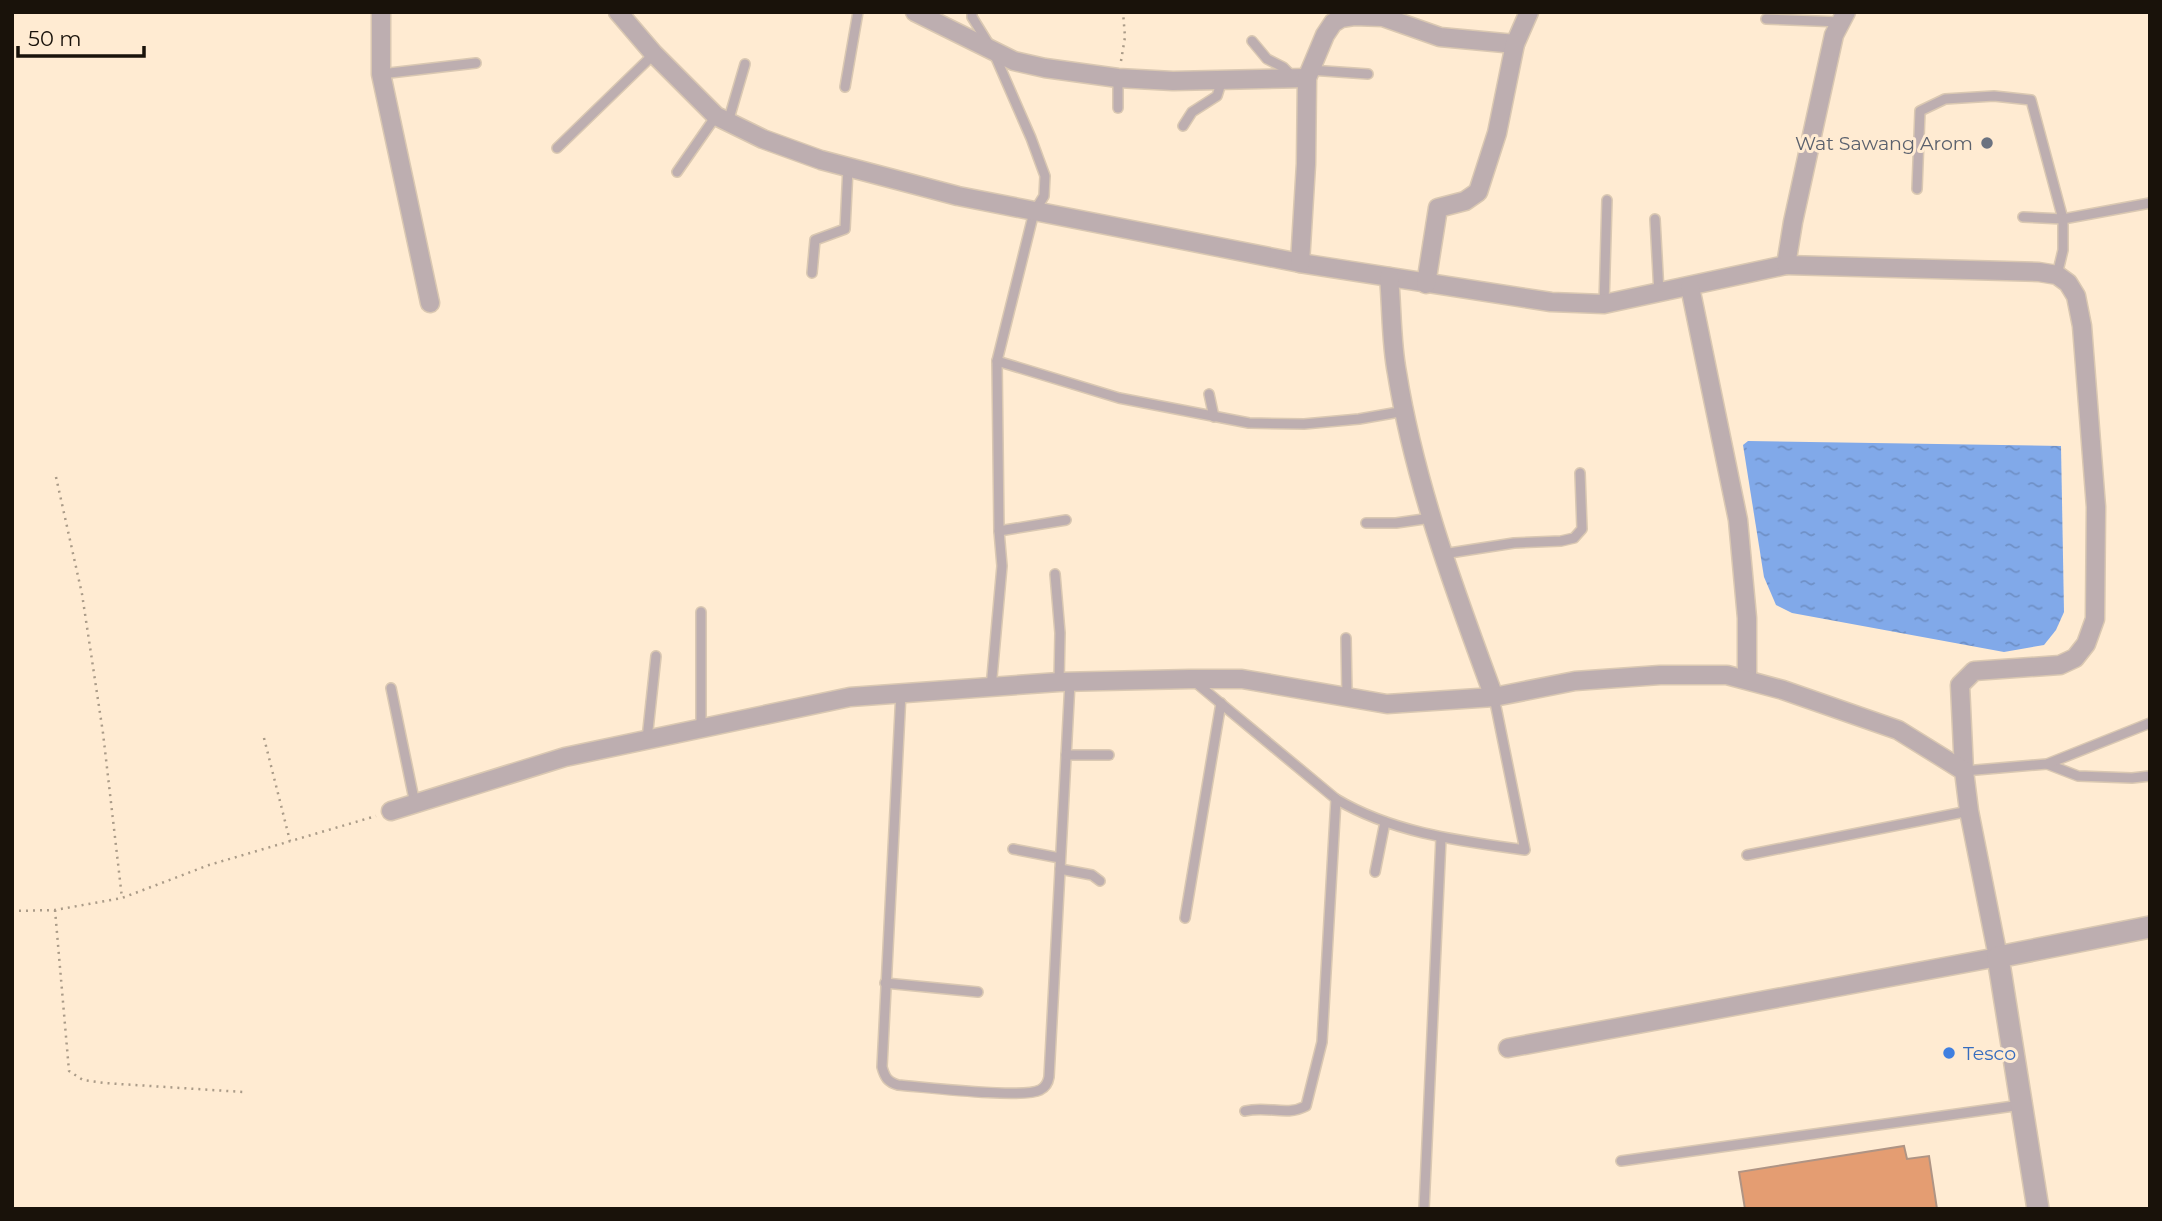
<svg xmlns="http://www.w3.org/2000/svg" width="2162" height="1221" font-family="Montserrat,sans-serif">
  <style>
    .water { fill: url(#water-ripples) }
    .building { fill: #e49d72; stroke: #af9484; stroke-width: 2 }
    .lines { fill: none; stroke-linecap: round; stroke-linejoin: round }
    .service-casing { stroke: #dac8b2; stroke-width: 12 }
    .minor-casing { stroke: #dac8b2; stroke-width: 21 }
    .tertiary-casing { stroke: #dac8b2; stroke-width: 24 }
    .path { stroke: #aa9b88; stroke-width: 2.5; stroke-dasharray: 2 5; stroke-linecap: butt }
    .service { stroke: #bdaeb0; stroke-width: 9 }
    .minor { stroke: #bdaeb0; stroke-width: 18 }
    .tertiary { stroke: #bdaeb0; stroke-width: 21 }
    .worship-dot { fill: #6b7280; stroke: #ffebd2; stroke-width: 2.5 }
    .shop-dot { fill: #3f7fe0; stroke: #ffebd2; stroke-width: 2.5 }
    .labels { text-anchor: middle; stroke-width: 6; stroke-linejoin: round; paint-order: stroke }
    .worship-label { font-size: 19px; fill: #5b616d; stroke: #ffebd2; text-anchor: end }
    .shop-label { font-size: 19px; fill: #366cbe; stroke: #ffebd2; text-anchor: start }
  </style>
  <defs>
    <pattern id="water-ripples" width="26" height="14" patternUnits="userSpaceOnUse" patternTransform="scale(1.75)"><rect width="26" height="14" fill="#81a9e9"/><path d="M2 4q2-2 4 0t4 0M15 11q2-2 4 0t4 0" fill="none" stroke="#6f90c6"/></pattern>
  </defs>
  <rect width="100%" height="100%" fill="#ffebd2"/>
  <path class="water" d="M1748,441L2061,446L2064,612L2056,630L2044,645L2004,652L1792,613L1776,605L1764,577L1743,445Z"/>
  <path class="building" d="M1904,1146L1907,1159L1929,1156L1937,1209H1745L1739,1172Z"/>
  <g class="lines">
    <g class="service-casing">
      <g id="service">
        <path d="M972,12V17L993,51L1031,138L1045,176L1044,196L1034,212L997,361L999,531L1002,566L991,688"/>
        <path d="M1766,19L1841,22"/>
        <path d="M1252,41L1267,59L1283,67L1292,76"/>
        <path d="M1310,70L1368,74"/>
        <path d="M381,74L476,63"/>
        <path d="M1118,78V108"/>
        <path d="M845,87L858,12"/>
        <path d="M728,122L745,64"/>
        <path d="M1183,126L1192,112L1217,96L1222,80"/>
        <path d="M557,148L654,54"/>
        <path d="M677,172L716,116"/>
        <path d="M1917,189L1920,111L1945,99L1994,96L2031,100L2063,219L2023,217"/>
        <path d="M1655,219L1659,293"/>
        <path d="M812,273L815,240L845,229L848,168"/>
        <path d="M2057,275L2063,250V219L2150,203"/>
        <path d="M1604,304L1607,200"/>
        <path d="M997,361L1119,398L1249,423L1304,424L1359,419L1405,411"/>
        <path d="M1209,394L1214,417"/>
        <path d="M1366,523H1396L1431,518"/>
        <path d="M999,531L1066,520"/>
        <path d="M1443,554L1514,543L1561,541L1574,538L1582,529L1580,473"/>
        <path d="M1055,574L1060,633L1059,682"/>
        <path d="M1346,638L1347,697"/>
        <path d="M1195,682L1336,799C1393,833 1460,841 1525,850L1494,697"/>
        <path d="M391,688L415,804"/>
        <path d="M901,692L882,1067C885,1078 888,1082 898,1085C924,1087 1023,1099 1040,1090C1046,1087 1048,1083 1049,1077L1070,682"/>
        <path d="M701,728V612"/>
        <path d="M647,739L656,656"/>
        <path d="M1066,755H1109"/>
        <path d="M2047,764L2078,776L2132,778L2150,776"/>
        <path d="M1964,771L2047,764L2150,723"/>
        <path d="M1013,849L1060,858"/>
        <path d="M1747,855L1969,811"/>
        <path d="M1060,869L1092,875L1100,881"/>
        <path d="M1375,872L1385,822"/>
        <path d="M1185,918L1221,703"/>
        <path d="M885,983L978,992"/>
        <path d="M1245,1111C1269,1105 1285,1117 1306,1106L1322,1042L1336,799"/>
        <path d="M1621,1161L2021,1105"/>
        <path d="M1424,1209L1441,838"/>
      </g>
    </g>
    <g class="minor-casing">
      <g id="minor">
        <path d="M381,12V74L430,303"/>
        <path d="M618,12L654,54L716,116L763,139L821,160L958,196L1300,263L1551,302L1604,304L1786,265L1793,222L1834,35L1846,12"/>
        <path d="M915,12L1014,61L1045,68L1118,78L1173,81L1307,78"/>
        <path d="M1300,263L1306,164L1307,78L1325,35L1333,23L1341,18L1354,16L1383,17L1440,37L1515,44"/>
        <path d="M1786,265L2039,272L2057,275L2068,283L2076,296L2082,326L2096,507L2095,619L2086,644L2075,658L2060,665L1974,671L1960,685L1964,771"/>
        <path d="M1389,277C1392,309 1391,342 1397,373C1415,485 1455,591 1494,697"/>
        <path d="M1426,284L1438,208L1465,201L1478,192L1497,133L1515,44L1529,12"/>
        <path d="M1690,287L1738,520L1747,618V679"/>
        <path d="M391,811L565,757L850,697L1059,682L1190,679H1242L1387,704L1494,697L1575,681L1660,675H1727L1783,690L1898,730L1964,771L1969,811L1998,957L1508,1048"/>
      </g>
    </g>
    <g class="tertiary-casing">
      <path id="tertiary" d="M2038,1209L1998,957L2150,927"/>
    </g>
    <g class="path">
      <path d="M1121,61L1125,37L1123,12"/>
      <path d="M56,477L82,594L103,733L122,898"/>
      <path d="M264,738L290,841"/>
      <path d="M55,910L69,1071L83,1080L104,1083L243,1092"/>
      <path d="M12,911L55,910L122,898L209,865L376,816"/>
    </g>
    <use href="#service" class="service"/>
    <use href="#minor" class="minor"/>
    <use href="#tertiary" class="tertiary"/>
  </g>
  <circle class="worship-dot" cx="1987" cy="143" r="7"/>
  <circle class="shop-dot" cx="1949" cy="1053" r="7"/>
  <g class="labels">
    <g class="worship-label">
      <text x="1973" y="150">Wat Sawang Arom</text>
    </g>
    <g class="shop-label">
      <text x="1963" y="1060">Tesco</text>
    </g>
  </g>
  <rect width="2162" height="1221" fill="none" stroke="#19120a" stroke-width="28"/>
  <path d="M18 46v10h126v-10" fill="none" stroke="#19120a" stroke-width="3.5"/>
  <text x="28" y="46" font-size="21" fill="#19120a" stroke="#ffebd2" stroke-width="5" paint-order="stroke">50 m</text>
</svg>
